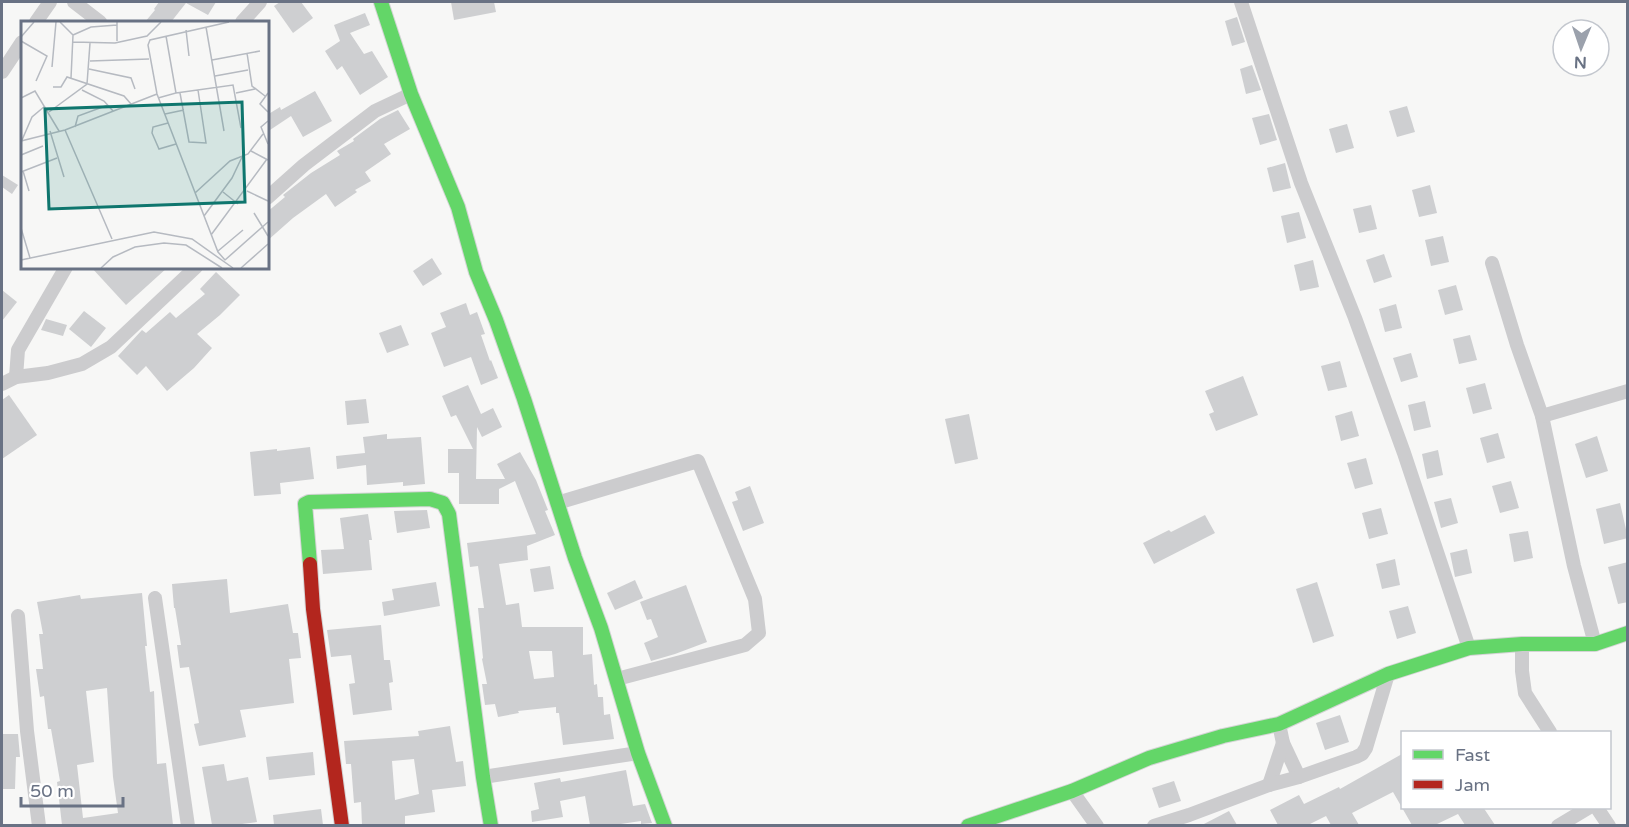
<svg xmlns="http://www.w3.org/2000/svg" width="1629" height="827" font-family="'Varela Round',sans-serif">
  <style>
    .building { fill: #cecfd1; fill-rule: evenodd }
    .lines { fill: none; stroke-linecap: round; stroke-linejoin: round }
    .fast-casing { stroke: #d4d4d5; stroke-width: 16 }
    .jam-casing { stroke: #d4d4d5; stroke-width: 16 }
    .street { stroke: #ccccce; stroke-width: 14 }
    .fast { stroke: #63d668; stroke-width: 14 }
    .jam { stroke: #b3261e; stroke-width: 14 }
    .inset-road { fill: none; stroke: #b6bac1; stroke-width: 1.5 }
    .view { fill: #0f766e; fill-opacity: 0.15; stroke: #0f766e; stroke-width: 3 }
    .inset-edge { fill: none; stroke: #697284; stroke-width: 3 }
  </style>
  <rect width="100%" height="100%" fill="#f7f7f6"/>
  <g class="building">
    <path d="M159,2H216L208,15L186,3L171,22H145L155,10L154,9Z"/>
    <path d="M280,2H301L313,18L293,33L274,6Z"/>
    <path d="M451,2H494L496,12L454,20Z"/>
    <path d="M365,13L370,25L350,33L364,54L372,51L388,77L360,95L342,66L337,70L325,51L340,41L334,25Z"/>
    <path d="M1237,17L1245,42L1232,46L1225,21Z"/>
    <path d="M1252,65L1261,90L1246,94L1240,69Z"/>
    <path d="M315,91L332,121L303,137L291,116L267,132V115L280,107L281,110Z"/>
    <path d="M1407,106L1415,132L1397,137L1389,111Z"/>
    <path d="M398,110L410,129L384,144L391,154L365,172L371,181L355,190L357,192L335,207L326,194L293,218L267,241V212L285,197L283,195L311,173L340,155L337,151L354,141L353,139L380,119Z"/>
    <path d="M1269,114L1277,140L1260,145L1252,118Z"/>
    <path d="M1347,124L1354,148L1336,153L1329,129Z"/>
    <path d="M1285,163L1291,188L1273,192L1267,168Z"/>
    <path d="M2,175L18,185L12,194L2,187Z"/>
    <path d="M1430,185L1437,213L1419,217L1412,190Z"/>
    <path d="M1371,205L1377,229L1359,233L1353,209Z"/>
    <path d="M1299,212L1306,238L1287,243L1281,216Z"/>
    <path d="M1443,236L1449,262L1431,266L1425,240Z"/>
    <path d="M1384,254L1392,277L1374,283L1366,260Z"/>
    <path d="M432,258L442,274L423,286L413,271Z"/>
    <path d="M1313,260L1319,287L1300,291L1294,265Z"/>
    <path d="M91,267H168L126,305Z"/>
    <path d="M216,272L240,295L220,315L197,334L212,348L194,368L167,391L146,366L137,375L118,356L142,330L146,333L170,312L176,318L205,294L200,289Z"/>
    <path d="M1456,285L1463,310L1445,315L1438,290Z"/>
    <path d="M2,290L17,302L2,321Z"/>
    <path d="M466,303L470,315L477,312L485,334L481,335L490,361L491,360L498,378L481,385L471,357L444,367L431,333L446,327L440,313Z"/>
    <path d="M1396,304L1402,328L1385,332L1379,309Z"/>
    <path d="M84,311L106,328L91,347L69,329Z"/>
    <path d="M46,319L67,325L63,336L41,330Z"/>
    <path d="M401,325L409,345L387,353L379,333Z"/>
    <path d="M1470,335L1477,360L1459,364L1453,339Z"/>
    <path d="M1411,353L1418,377L1401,382L1393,358Z"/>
    <path d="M1340,361L1347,387L1328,391L1321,366Z"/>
    <path d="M1243,376L1258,415L1216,431L1209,414L1214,412L1205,391Z"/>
    <path d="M1485,383L1492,409L1473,414L1466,388Z"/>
    <path d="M468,385L481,414L493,408L502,427L482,437L477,427L476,479H505L497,464L520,452L536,480L548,510L545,511L555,535L527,546L528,560L499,564L506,605L519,603L522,627H583V655L592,654L594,685L597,684L598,697H603L604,715L610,714L614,739L563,745L559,713H556V707L518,711L519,713L498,717L495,704L485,705L482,684H487L482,659L483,658L478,608H484L478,566L470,567L467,543L536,534L515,481L499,489V504H459V473H448V449H473L456,415L451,417L442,396ZM529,651H552L554,677L534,679Z"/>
    <path d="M9,395L37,435L2,459V400Z"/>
    <path d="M366,399L369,423L347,425L345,401Z"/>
    <path d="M1425,401L1431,427L1414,431L1408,405Z"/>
    <path d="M1352,411L1359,436L1341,441L1335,416Z"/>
    <path d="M969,414L978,459L955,464L945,419Z"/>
    <path d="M1498,433L1505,458L1487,463L1480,438Z"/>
    <path d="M387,434V439L421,437L425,484L403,486V482L367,485L366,465L337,469L336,456L365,453L363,437Z"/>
    <path d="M1597,436L1608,471L1586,478L1575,444Z"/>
    <path d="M310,447L314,479L280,483L281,494L254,496L250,452L277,449V451Z"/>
    <path d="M1438,450L1443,475L1427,479L1422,454Z"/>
    <path d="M1366,458L1373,484L1355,489L1347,463Z"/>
    <path d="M1511,481L1519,508L1500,513L1492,486Z"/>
    <path d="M750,486L764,523L743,531L732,502L738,500L735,492Z"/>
    <path d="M1451,498L1458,523L1441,528L1434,502Z"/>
    <path d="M1620,503L1628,538L1604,544L1596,509Z"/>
    <path d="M1381,508L1388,534L1369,539L1362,513Z"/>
    <path d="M427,510L430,528L397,533L394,511Z"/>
    <path d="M368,514L372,540H369L372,570L323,574L321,550L344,549L340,518Z"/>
    <path d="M1205,515L1215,533L1154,564L1143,543L1169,530L1171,532Z"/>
    <path d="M1528,531L1533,558L1514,562L1509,534Z"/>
    <path d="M1467,549L1472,573L1455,577L1450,553Z"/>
    <path d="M1395,559L1400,585L1382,589L1376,564Z"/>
    <path d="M1628,562V602L1618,604L1608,567Z"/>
    <path d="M550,566L554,589L534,592L530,569Z"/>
    <path d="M227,579L230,613L288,604L293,633H298L301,658L289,659L294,703L240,710L246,737L199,746L194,724L199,723L189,667L180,668L177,645H181L175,608H174L172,584Z"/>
    <path d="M635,580L643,598L615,610L607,593Z"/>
    <path d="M436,582L440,606L384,616L382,602L394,600L392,589Z"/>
    <path d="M1317,582L1334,636L1313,643L1296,589Z"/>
    <path d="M686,585L707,642L675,654L651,661L644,643L658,637L651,619L647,620L640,602Z"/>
    <path d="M142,593L147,646H145L150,692L154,691L157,764L166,763L173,825H62L57,782L60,781L51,729H48L44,696L40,697L36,669H43L39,634H43L37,602L80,595L81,599ZM107,688L113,777L118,813L83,818L77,765L94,762L86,691Z"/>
    <path d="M1408,606L1416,633L1397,639L1389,611Z"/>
    <path d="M381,625L384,660H390L393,682L389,683L392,710L353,715L349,684L355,683L351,655L331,657L327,630Z"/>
    <path d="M1340,715L1349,742L1325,750L1316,723Z"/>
    <path d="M450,726L456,762L463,761L466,786L432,790L435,812L405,816V825H362L361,802L354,803L351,764H346L344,741L419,736L418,731ZM414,759L419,794L395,800L392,761Z"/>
    <path d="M2,734H18L20,757H16L15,789H2Z"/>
    <path d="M313,752L315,775L269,780L266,757Z"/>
    <path d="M1402,754V807H1483L1495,825H1465L1458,814L1435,825H1412L1393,792L1352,813L1359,825H1331L1326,816L1308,825H1278L1270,810L1299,795L1304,804L1339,787L1340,789Z"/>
    <path d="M224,764L227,781L248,777L257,822L234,825H212L202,767Z"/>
    <path d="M626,770L633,806L645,804L652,823L641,824V821L614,825H590L585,796L560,801L563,817L532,822L531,811L539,809L534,783L560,778L561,782Z"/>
    <path d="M1174,781L1181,801L1159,808L1152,788Z"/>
    <path d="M321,809L323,825H274L273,815Z"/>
    <path d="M1229,811L1237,825H1202Z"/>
  </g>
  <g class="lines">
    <g class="fast-casing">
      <g id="fast">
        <path d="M381,2L411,94L458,207L476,272L496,320L524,399L575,558L601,628L638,753L665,826"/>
        <path d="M310,564L305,504L309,502L430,499L443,503L449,514L483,777L491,826"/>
        <path d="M968,826L1072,791L1149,758L1223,736L1279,724L1388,674L1469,648L1522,644H1595L1628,633"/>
      </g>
    </g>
    <g class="jam-casing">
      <path id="jam" d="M310,564L313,609L342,826"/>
    </g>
    <g class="street">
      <path d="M74,2L100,22"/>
      <path d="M1241,2L1301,183L1355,318L1404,453L1469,648"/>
      <path d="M36,22L50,2"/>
      <path d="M242,22L260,2"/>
      <path d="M2,72L22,42"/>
      <path d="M267,198L304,165L375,111L411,94"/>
      <path d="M1492,263L1517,345L1542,416L1574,566L1595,644"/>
      <path d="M16,377L18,350L66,267"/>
      <path d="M2,384L16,377L48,373L82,364L111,347L196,267"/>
      <path d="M1542,416L1628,391"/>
      <path d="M557,503L698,461L755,599L759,633L745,645L617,679"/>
      <path d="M155,598L188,826"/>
      <path d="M18,616L27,731L39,826"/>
      <path d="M1522,644V671L1525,693L1550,732"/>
      <path d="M1279,724L1283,743L1299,777"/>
      <path d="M483,777L638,753"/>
      <path d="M1269,785L1283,743"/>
      <path d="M1072,791L1097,826"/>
      <path d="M1597,808L1609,826"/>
      <path d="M1154,826L1189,815L1269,785L1299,777L1356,757L1362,754L1366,748L1388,674"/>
      <path d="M1558,826L1588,808"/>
    </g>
    <use href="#fast" class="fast"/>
    <use href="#jam" class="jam"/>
  </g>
  <g transform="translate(21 21)">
    <rect width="248" height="248" fill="#f7f7f6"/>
    <path class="inset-road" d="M39,1L52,14L50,57M96,1V20M185,6L203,110M165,9L168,35M52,14L70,6L96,4M0,16L13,1M0,20L26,35L15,60M52,21L94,22L126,15L140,1M226,32L231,65L244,75M191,39L239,30M69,40L128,38M31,46L35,1M68,48L110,57L114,68M194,55L227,49M32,66H40L46,56L103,75L110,83M61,69L83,80L92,90M155,72L212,64L220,107M159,72L168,121L185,122L177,69M215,72L234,68M247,72L239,83L247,91M0,77L14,70L38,110M137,77L155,72L145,15M28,91L66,63L69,22M144,93L163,89M247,100L240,106L247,123M147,102L132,106L131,112L138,128L155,123M54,106L57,95L87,84M44,109L91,218M29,110L43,156M1,119L11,96L24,85M0,120L44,109L136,73M230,130L247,139M0,134L22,125M2,150L8,170M0,151L36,137M226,170L247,180M202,171L217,183M174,172L209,140L227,133L242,113M233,192L247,215M183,195L211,157L221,136M0,207L9,237M190,214L246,138M197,230L222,209M0,239L133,211L171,218L212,247M204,239L197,231L136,73L127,24L129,19L208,1M204,239L247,201M80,247L92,236L114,226L143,222L165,224L201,247M220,247L247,223"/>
    <path class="view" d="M221,81L224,181L28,188L24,88Z"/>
    <rect width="248" height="248" class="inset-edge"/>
  </g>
  <rect width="1629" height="827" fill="none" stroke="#697284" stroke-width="6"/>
  <rect x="1401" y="731" width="210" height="78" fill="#ffffff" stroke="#c3c7ce" stroke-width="1.5"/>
  <rect x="1413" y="750" width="30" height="9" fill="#63d668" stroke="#c3c7ce" stroke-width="1.5"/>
  <text x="1455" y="761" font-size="18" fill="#697284">Fast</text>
  <rect x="1413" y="780" width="30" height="9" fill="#b3261e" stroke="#c3c7ce" stroke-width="1.5"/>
  <text x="1455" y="791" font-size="18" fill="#697284">Jam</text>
  <g transform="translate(1581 48) rotate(182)"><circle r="28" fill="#ffffff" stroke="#c3c7ce" stroke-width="1.5"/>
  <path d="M0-4.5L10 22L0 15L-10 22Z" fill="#9ba1ac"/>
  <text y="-9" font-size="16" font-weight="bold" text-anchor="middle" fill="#697284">N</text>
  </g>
  <path d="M21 797v9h102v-9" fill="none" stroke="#697284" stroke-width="3"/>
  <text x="30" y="797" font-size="18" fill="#697284" stroke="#ffffff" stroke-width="4.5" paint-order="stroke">50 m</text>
</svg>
